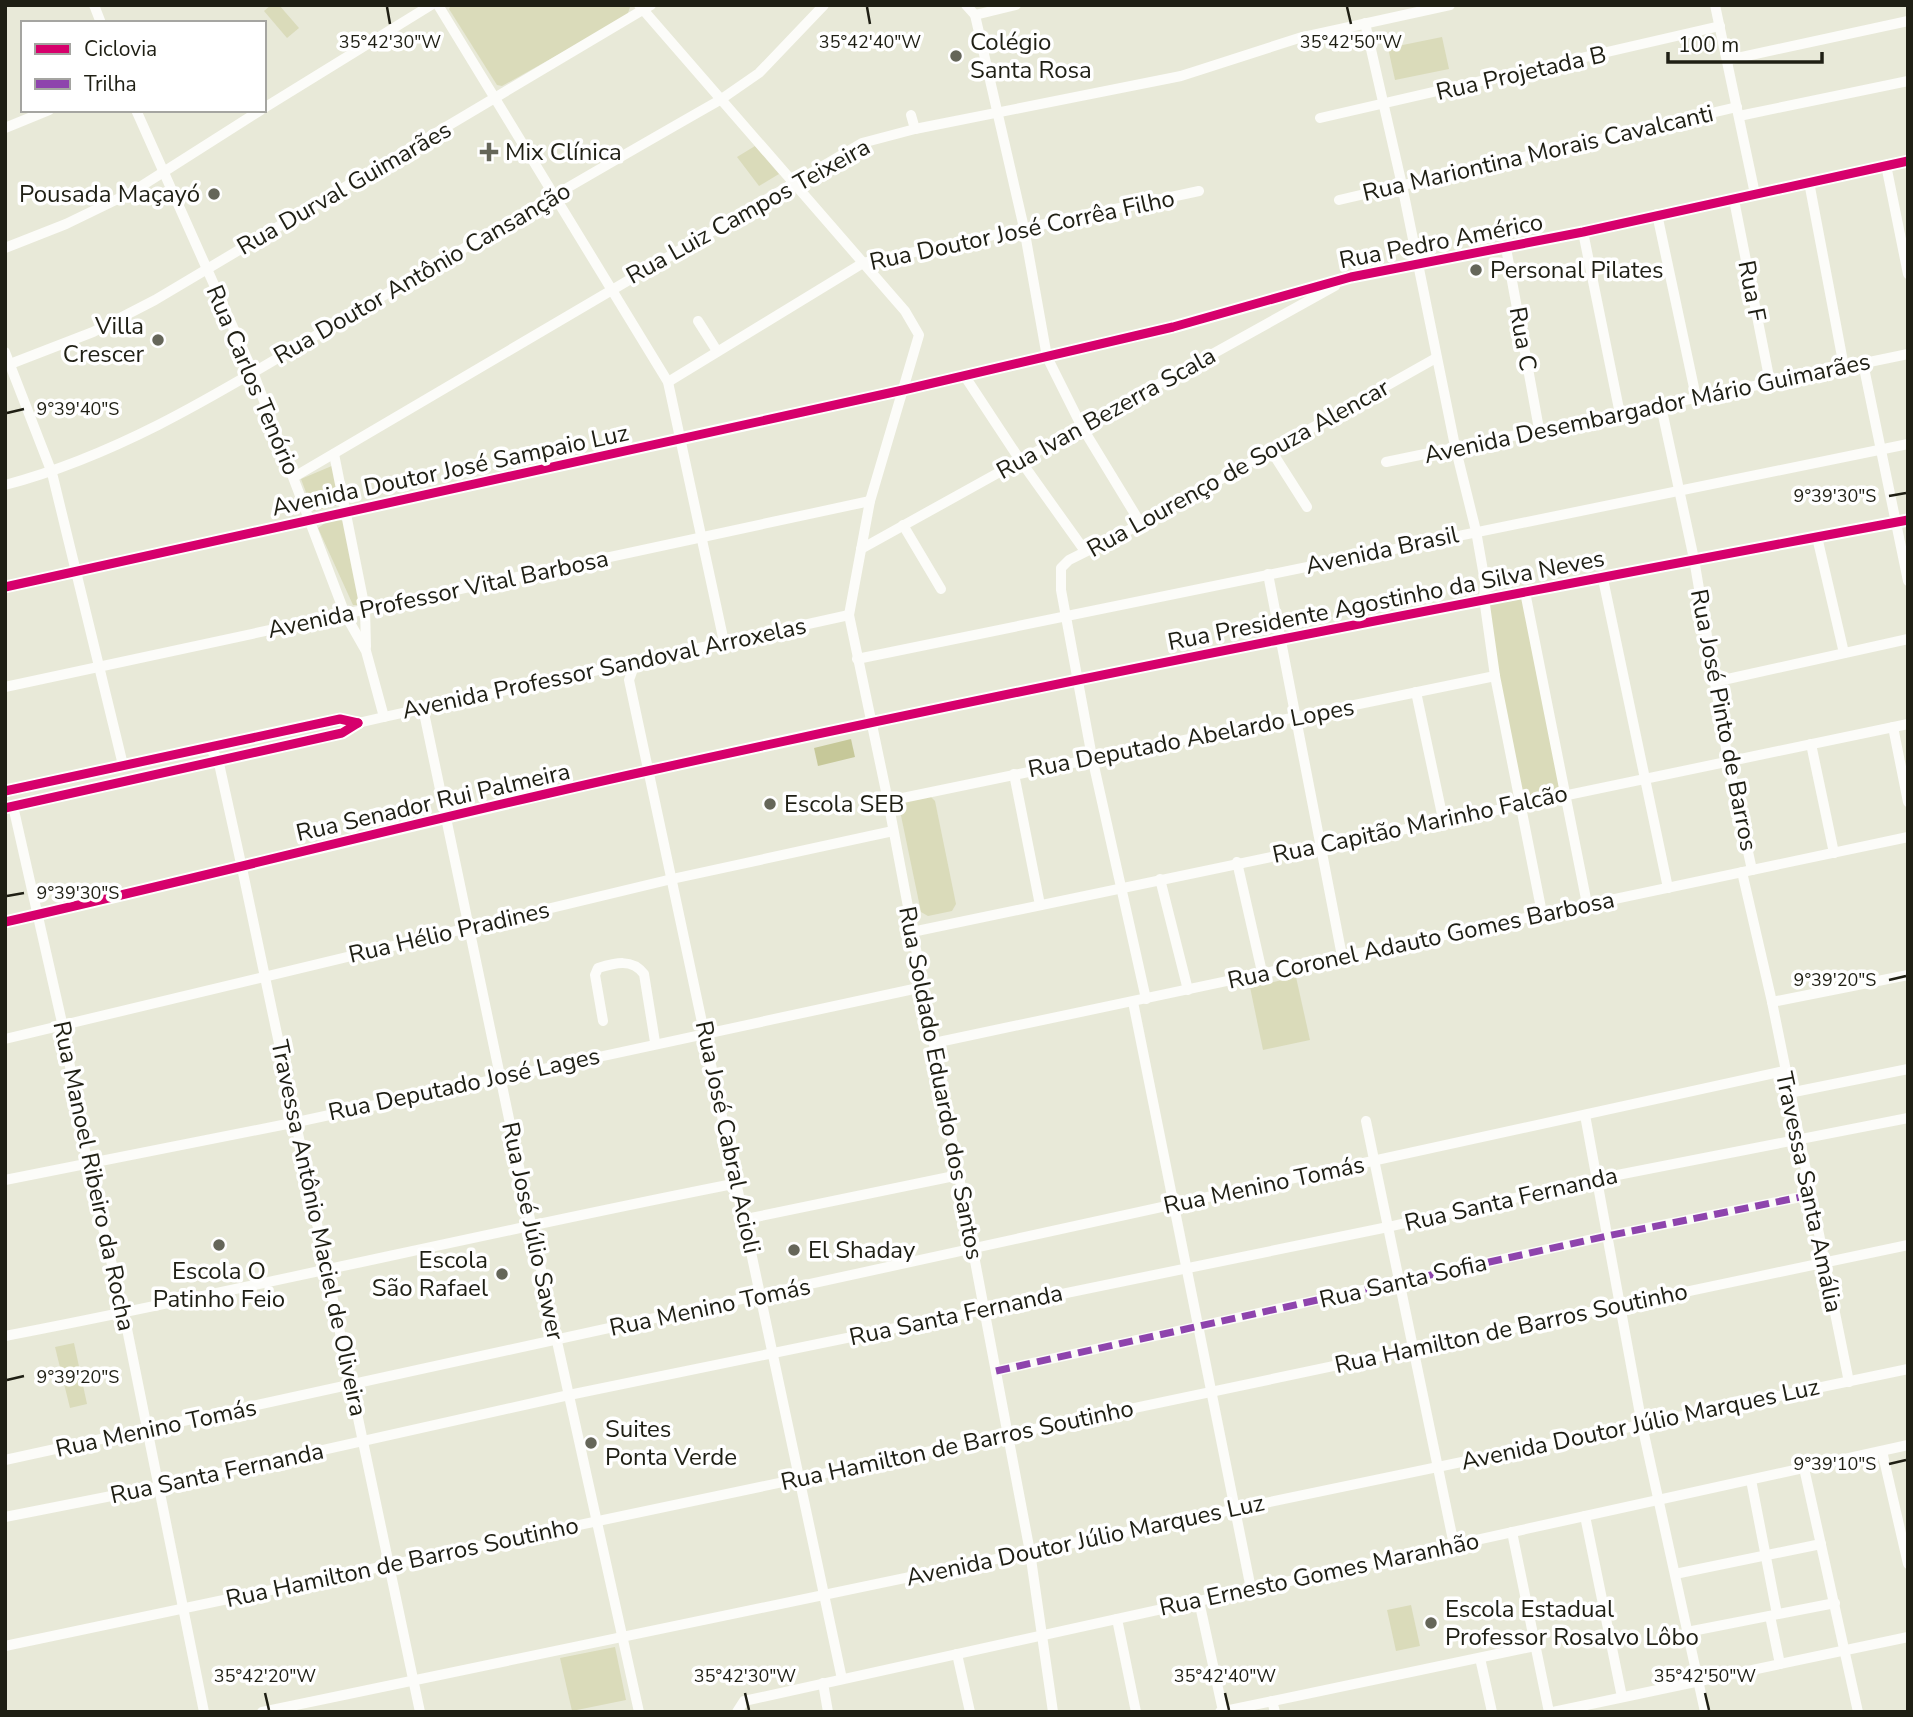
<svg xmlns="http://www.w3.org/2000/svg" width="1913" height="1717" font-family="'Nunito Sans',sans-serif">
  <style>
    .green { fill: #dadbba }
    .water { fill: #c6c899 }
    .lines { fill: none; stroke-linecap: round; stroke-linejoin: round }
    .minor { stroke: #fcfcf9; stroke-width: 10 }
    .quiet { stroke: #8e44ad; stroke-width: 7; stroke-dasharray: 14 7; stroke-linecap: butt }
    .cycleway-casing { stroke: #fff; stroke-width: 13 }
    .cycleway { stroke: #d6006c; stroke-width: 9 }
    .ticks { fill: none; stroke: #1f1f14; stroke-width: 2.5 }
    .poi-dot { fill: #656659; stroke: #fff; stroke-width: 2.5 }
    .labels { text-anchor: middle; stroke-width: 7; stroke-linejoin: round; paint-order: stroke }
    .poi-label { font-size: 24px; fill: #1f1f14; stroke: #fff; text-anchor: start }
    .street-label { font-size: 24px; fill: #1f1f14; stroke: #fff }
    .ticks-label { font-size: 18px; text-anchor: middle; fill: #1f1f14; stroke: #fff; stroke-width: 7; stroke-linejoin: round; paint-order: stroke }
  </style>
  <rect width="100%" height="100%" fill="#e8e9d8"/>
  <g class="green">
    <path d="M271,5H279L299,28L287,38L264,11Z"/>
    <path d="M451,5H628L630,7L627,16L502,86L497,85L449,9Z"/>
    <path d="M1442,37L1449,69L1395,80L1388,48Z"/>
    <path d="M755,146L779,174L759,186L737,157Z"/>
    <path d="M334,465L342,504L313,511L301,479Z"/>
    <path d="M331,519L345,521L360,605H353L318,528Z"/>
    <path d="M1525,592L1567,794L1521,805L1484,598Z"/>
    <path d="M929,795L935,801L956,904L952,911L928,916L921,912L899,806L905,800Z"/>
    <path d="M1296,977L1310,1040L1263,1050L1250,987Z"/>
    <path d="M74,1343L87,1404L70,1408L55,1347Z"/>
    <path d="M1411,1605L1420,1646L1396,1651L1387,1610Z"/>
    <path d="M615,1647L626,1700L572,1711L560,1658Z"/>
  </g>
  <path class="water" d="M851,739L855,757L818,766L814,748Z"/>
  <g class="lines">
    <g class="minor">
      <path d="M94,5L101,23"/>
      <path d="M438,5L668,382L724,642"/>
      <path d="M639,5L905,311L919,335L870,501L849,615L888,801L1030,1552L1053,1712"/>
      <path d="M966,5L975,15L1024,228L1047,357L1082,427L1141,524"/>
      <path d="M1715,5L1755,194"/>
      <path d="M975,15L1016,5"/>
      <path d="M1365,23L1402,185L1455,446L1476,531L1485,582L1484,598L1495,676L1542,913"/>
      <path d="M1728,60L1908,21"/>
      <path d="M264,108L431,5"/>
      <path d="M136,110L253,372L345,614L366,651L384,717"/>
      <path d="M911,115L915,129"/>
      <path d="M1739,116L1908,81"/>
      <path d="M1320,118L1720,26"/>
      <path d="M5,128L49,110"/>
      <path d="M1886,165L1908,274"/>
      <path d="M1809,182L1844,367"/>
      <path d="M1339,200L1737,107"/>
      <path d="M1734,200L1770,382"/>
      <path d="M1657,214L1696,397"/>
      <path d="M1583,232L1620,414"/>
      <path d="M5,248L66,224L132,192L261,110"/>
      <path d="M1506,248L1539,429"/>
      <path d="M698,321L717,351"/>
      <path d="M5,352L52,473L123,765"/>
      <path d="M1863,363L1908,581"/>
      <path d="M5,366L93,332L155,300L651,5"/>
      <path d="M964,375L1020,460L1085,551"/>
      <path d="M668,382L863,263L1199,191"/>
      <path d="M1661,406L1694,559L1728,760L1752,870"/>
      <path d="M1272,452L1307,507"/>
      <path d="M334,454L365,609L366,647"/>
      <path d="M1386,462L1908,354"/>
      <path d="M294,477L862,143L915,129L1181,76L1299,38L1450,5"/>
      <path d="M5,485C131,452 241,379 352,314C474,242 597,170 720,100L759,73L824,5"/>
      <path d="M903,525L941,589"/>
      <path d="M1817,537L1844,653"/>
      <path d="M861,549L1335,286"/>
      <path d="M1268,574L1342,956"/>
      <path d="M1603,579L1668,888"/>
      <path d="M5,587L903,390L1173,327L1351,277L1583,232L1908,161"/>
      <path d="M1525,592L1587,904"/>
      <path d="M857,659L1908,444"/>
      <path d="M641,660L634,666L629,680L842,1679"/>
      <path d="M1714,682L1908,639"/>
      <path d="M5,687L870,501"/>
      <path d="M1416,692L1443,819"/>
      <path d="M423,708L531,1224L639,1712"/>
      <path d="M1893,727L1908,802"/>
      <path d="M1811,744L1834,853"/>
      <path d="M209,747L218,759L242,868L420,1712"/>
      <path d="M1014,774L1040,905"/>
      <path d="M5,791L340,719L358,723"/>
      <path d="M888,801L1495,676"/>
      <path d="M13,806L63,1027L87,1162L124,1314L204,1712"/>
      <path d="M5,808L342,733L358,723L384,717L849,615"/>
      <path d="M1237,862L1262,972"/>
      <path d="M1742,872L1772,1002L1849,1382"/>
      <path d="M1160,879L1188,990"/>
      <path d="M5,922C221,873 436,817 652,770C1069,678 1488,598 1908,520"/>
      <path d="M912,932L1908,724"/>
      <path d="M1146,999L1092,757L1061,590V568L1069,560L1141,524L1436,358"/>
      <path d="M1133,1002L1251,1589"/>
      <path d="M1772,1002L1908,975"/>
      <path d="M603,1021L595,975L598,968C615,963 632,958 644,974L655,1042"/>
      <path d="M5,1039L672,879L893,831"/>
      <path d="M934,1043L1908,837"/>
      <path d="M1789,1093L1908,1069"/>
      <path d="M1585,1115L1642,1425L1705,1712"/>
      <path d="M1366,1121L1454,1545"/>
      <path d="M5,1180L297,1122L923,987"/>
      <path d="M746,1219L959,1175"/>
      <path d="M5,1336C250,1289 493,1231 738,1183"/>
      <path d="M996,1371L1607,1236L1811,1195"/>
      <path d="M1882,1451L1908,1564"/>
      <path d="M5,1460L1784,1071"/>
      <path d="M1804,1468L1858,1712"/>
      <path d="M1751,1480L1777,1614"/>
      <path d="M1585,1516L1622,1697"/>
      <path d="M5,1517L157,1487L569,1395L1388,1227L1597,1179L1908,1118"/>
      <path d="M1512,1532L1549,1712"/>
      <path d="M1675,1574L1821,1544"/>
      <path d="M1199,1601L1223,1711"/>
      <path d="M1770,1616L1780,1664"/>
      <path d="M1117,1619L1136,1712"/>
      <path d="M1687,1632L1835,1603"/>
      <path d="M5,1646L1908,1245"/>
      <path d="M957,1654L970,1712"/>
      <path d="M1480,1658L1492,1712"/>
      <path d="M823,1683L828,1712"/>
      <path d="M1272,1701L1275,1712"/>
      <path d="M262,1712L1908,1369"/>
      <path d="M737,1712L744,1701L1908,1445"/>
      <path d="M1220,1712L1535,1646"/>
      <path d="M1553,1712L1908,1637"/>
    </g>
    <path class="quiet" d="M996,1371L1607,1236L1811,1195"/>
    <g class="cycleway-casing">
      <g id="cycleway">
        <path d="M5,587L903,390L1173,327L1351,277L1583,232L1908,161"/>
        <path d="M5,791L340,719L358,723"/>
        <path d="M5,808L342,733L358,723"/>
        <path d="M5,922C221,873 436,817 652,770C1069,678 1488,598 1908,520"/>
      </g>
    </g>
    <use href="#cycleway" class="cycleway"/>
  </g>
  <path class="ticks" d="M387,7L390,24M867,7L870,24M1347,7L1351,24M7,413L24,409M1889,496L1906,493M7,896L24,893M1889,980L1906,976M7,1380L24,1376M1889,1464L1906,1460M265,1693L269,1710M745,1693L749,1710M1225,1693L1229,1710M1705,1693L1709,1710"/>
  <g class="poi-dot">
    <circle cx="956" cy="56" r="7"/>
    <path d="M485.5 141.5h7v7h7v7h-7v7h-7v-7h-7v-7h7z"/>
    <circle cx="214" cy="194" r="7"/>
    <circle cx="1476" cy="270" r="7"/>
    <circle cx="158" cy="340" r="7"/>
    <circle cx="770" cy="804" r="7"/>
    <circle cx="219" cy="1245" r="7"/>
    <circle cx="794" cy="1250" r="7"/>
    <circle cx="502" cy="1274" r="7"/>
    <circle cx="591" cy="1443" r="7"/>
    <circle cx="1431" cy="1623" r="7"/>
  </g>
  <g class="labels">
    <g class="poi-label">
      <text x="970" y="50">Colégio<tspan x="970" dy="28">Santa Rosa</tspan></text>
      <text x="505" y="160">Mix Clínica</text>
      <text x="200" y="202" text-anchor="end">Pousada Maçayó</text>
      <text x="1490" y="278">Personal Pilates</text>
      <text x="144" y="334" text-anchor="end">Villa<tspan x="144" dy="28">Crescer</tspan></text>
      <text x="784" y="812">Escola SEB</text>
      <text x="808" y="1258">El Shaday</text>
      <text x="488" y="1268" text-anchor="end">Escola<tspan x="488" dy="28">São Rafael</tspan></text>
      <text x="219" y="1279" text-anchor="middle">Escola O<tspan x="219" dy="28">Patinho Feio</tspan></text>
      <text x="605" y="1437">Suites<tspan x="605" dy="28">Ponta Verde</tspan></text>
      <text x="1445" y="1617">Escola Estadual<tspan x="1445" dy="28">Professor Rosalvo Lôbo</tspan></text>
    </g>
    <g class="street-label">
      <text transform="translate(1521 73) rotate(-13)" y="8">Rua Projetada B</text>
      <text transform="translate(1538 153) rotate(-13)" y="8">Rua Mariontina Morais Cavalcanti</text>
      <text transform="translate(344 188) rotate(-30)" y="8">Rua Durval Guimarães</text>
      <text transform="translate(748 211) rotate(-29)" y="8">Rua Luiz Campos Teixeira</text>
      <text transform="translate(1022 230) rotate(-12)" y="8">Rua Doutor José Corrêa Filho</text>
      <text transform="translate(1441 241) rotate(-11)" y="8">Rua Pedro Américo</text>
      <text transform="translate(422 273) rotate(-30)" y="8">Rua Doutor Antônio Cansanção</text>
      <text transform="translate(1752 291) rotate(79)" y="8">Rua F</text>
      <text transform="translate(1523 339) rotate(80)" y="8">Rua C</text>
      <text transform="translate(253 380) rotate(67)" y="8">Rua Carlos Tenório</text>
      <text transform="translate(1647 408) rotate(-12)" y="8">Avenida Desembargador Mário Guimarães</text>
      <text transform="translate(1106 413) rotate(-29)" y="8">Rua Ivan Bezerra Scala</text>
      <text transform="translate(1238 468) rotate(-29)" y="8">Rua Lourenço de Souza Alencar</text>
      <text transform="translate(450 470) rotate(-12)" y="8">Avenida Doutor José Sampaio Luz</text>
      <text transform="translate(1382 550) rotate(-12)" y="8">Avenida Brasil</text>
      <text transform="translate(438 594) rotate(-12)" y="8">Avenida Professor Vital Barbosa</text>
      <text transform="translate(1386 600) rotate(-11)" y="8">Rua Presidente Agostinho da Silva Neves</text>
      <text transform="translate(604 668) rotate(-12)" y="8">Avenida Professor Sandoval Arroxelas</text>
      <text transform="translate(1724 720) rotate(79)" y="8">Rua José Pinto de Barros</text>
      <text transform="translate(1191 738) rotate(-11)" y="8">Rua Deputado Abelardo Lopes</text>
      <text transform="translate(433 802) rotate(-13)" y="8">Rua Senador Rui Palmeira</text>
      <text transform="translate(1420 824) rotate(-12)" y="8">Rua Capitão Marinho Falcão</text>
      <text transform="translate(449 932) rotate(-13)" y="8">Rua Hélio Pradines</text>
      <text transform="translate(1421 940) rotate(-12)" y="8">Rua Coronel Adauto Gomes Barbosa</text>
      <text transform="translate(941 1083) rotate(79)" y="8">Rua Soldado Eduardo dos Santos</text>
      <text transform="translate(464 1084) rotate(-12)" y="8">Rua Deputado José Lages</text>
      <text transform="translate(728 1137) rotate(78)" y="8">Rua José Cabral Acioli</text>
      <text transform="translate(94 1176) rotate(78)" y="8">Rua Manoel Ribeiro da Rocha</text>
      <text transform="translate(1264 1185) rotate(-12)" y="8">Rua Menino Tomás</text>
      <text transform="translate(1809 1192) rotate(78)" y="8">Travessa Santa Amália</text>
      <text transform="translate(1511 1199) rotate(-13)" y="8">Rua Santa Fernanda</text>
      <text transform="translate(319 1228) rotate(78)" y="8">Travessa Antônio Maciel de Oliveira</text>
      <text transform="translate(533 1231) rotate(78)" y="8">Rua José Júlio Sawer</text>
      <text transform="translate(1403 1281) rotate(-13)" y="8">Rua Santa Sofia</text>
      <text transform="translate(710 1307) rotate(-12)" y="8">Rua Menino Tomás</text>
      <text transform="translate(956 1315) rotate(-12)" y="8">Rua Santa Fernanda</text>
      <text transform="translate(1511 1328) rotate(-12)" y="8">Rua Hamilton de Barros Soutinho</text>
      <text transform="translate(1640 1424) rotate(-12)" y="8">Avenida Doutor Júlio Marques Luz</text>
      <text transform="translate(156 1428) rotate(-12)" y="8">Rua Menino Tomás</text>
      <text transform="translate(957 1445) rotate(-12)" y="8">Rua Hamilton de Barros Soutinho</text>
      <text transform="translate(217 1473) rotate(-12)" y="8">Rua Santa Fernanda</text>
      <text transform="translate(1085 1540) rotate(-12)" y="8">Avenida Doutor Júlio Marques Luz</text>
      <text transform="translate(402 1562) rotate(-12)" y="8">Rua Hamilton de Barros Soutinho</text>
      <text transform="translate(1319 1574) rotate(-12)" y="8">Rua Ernesto Gomes Maranhão</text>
    </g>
  </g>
  <g class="ticks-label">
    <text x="390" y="48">35°42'30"W</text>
    <text x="870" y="48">35°42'40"W</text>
    <text x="1351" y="48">35°42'50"W</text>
    <text x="78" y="415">9°39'40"S</text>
    <text x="1835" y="502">9°39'30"S</text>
    <text x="78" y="899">9°39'30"S</text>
    <text x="1835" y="986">9°39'20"S</text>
    <text x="78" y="1383">9°39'20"S</text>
    <text x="1835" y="1470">9°39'10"S</text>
    <text x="265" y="1682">35°42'20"W</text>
    <text x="745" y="1682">35°42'30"W</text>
    <text x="1225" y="1682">35°42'40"W</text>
    <text x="1705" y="1682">35°42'50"W</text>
  </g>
  <rect width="1913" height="1717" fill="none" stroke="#1f1f14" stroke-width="14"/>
  <rect x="21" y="21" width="245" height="91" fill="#ffffff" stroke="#a5a5a1" stroke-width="2"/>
  <rect x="35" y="44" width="35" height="10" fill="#d6006c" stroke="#a5a5a1" stroke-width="2"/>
  <text x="84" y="56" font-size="21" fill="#1f1f14">Ciclovia</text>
  <rect x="35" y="79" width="35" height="10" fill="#8e44ad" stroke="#a5a5a1" stroke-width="2"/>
  <text x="84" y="91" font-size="21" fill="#1f1f14">Trilha</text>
  <path d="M1668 52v10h154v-10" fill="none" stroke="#1f1f14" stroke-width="3.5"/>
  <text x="1678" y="52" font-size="21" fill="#1f1f14" stroke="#ffffff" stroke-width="5" paint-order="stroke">100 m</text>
</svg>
